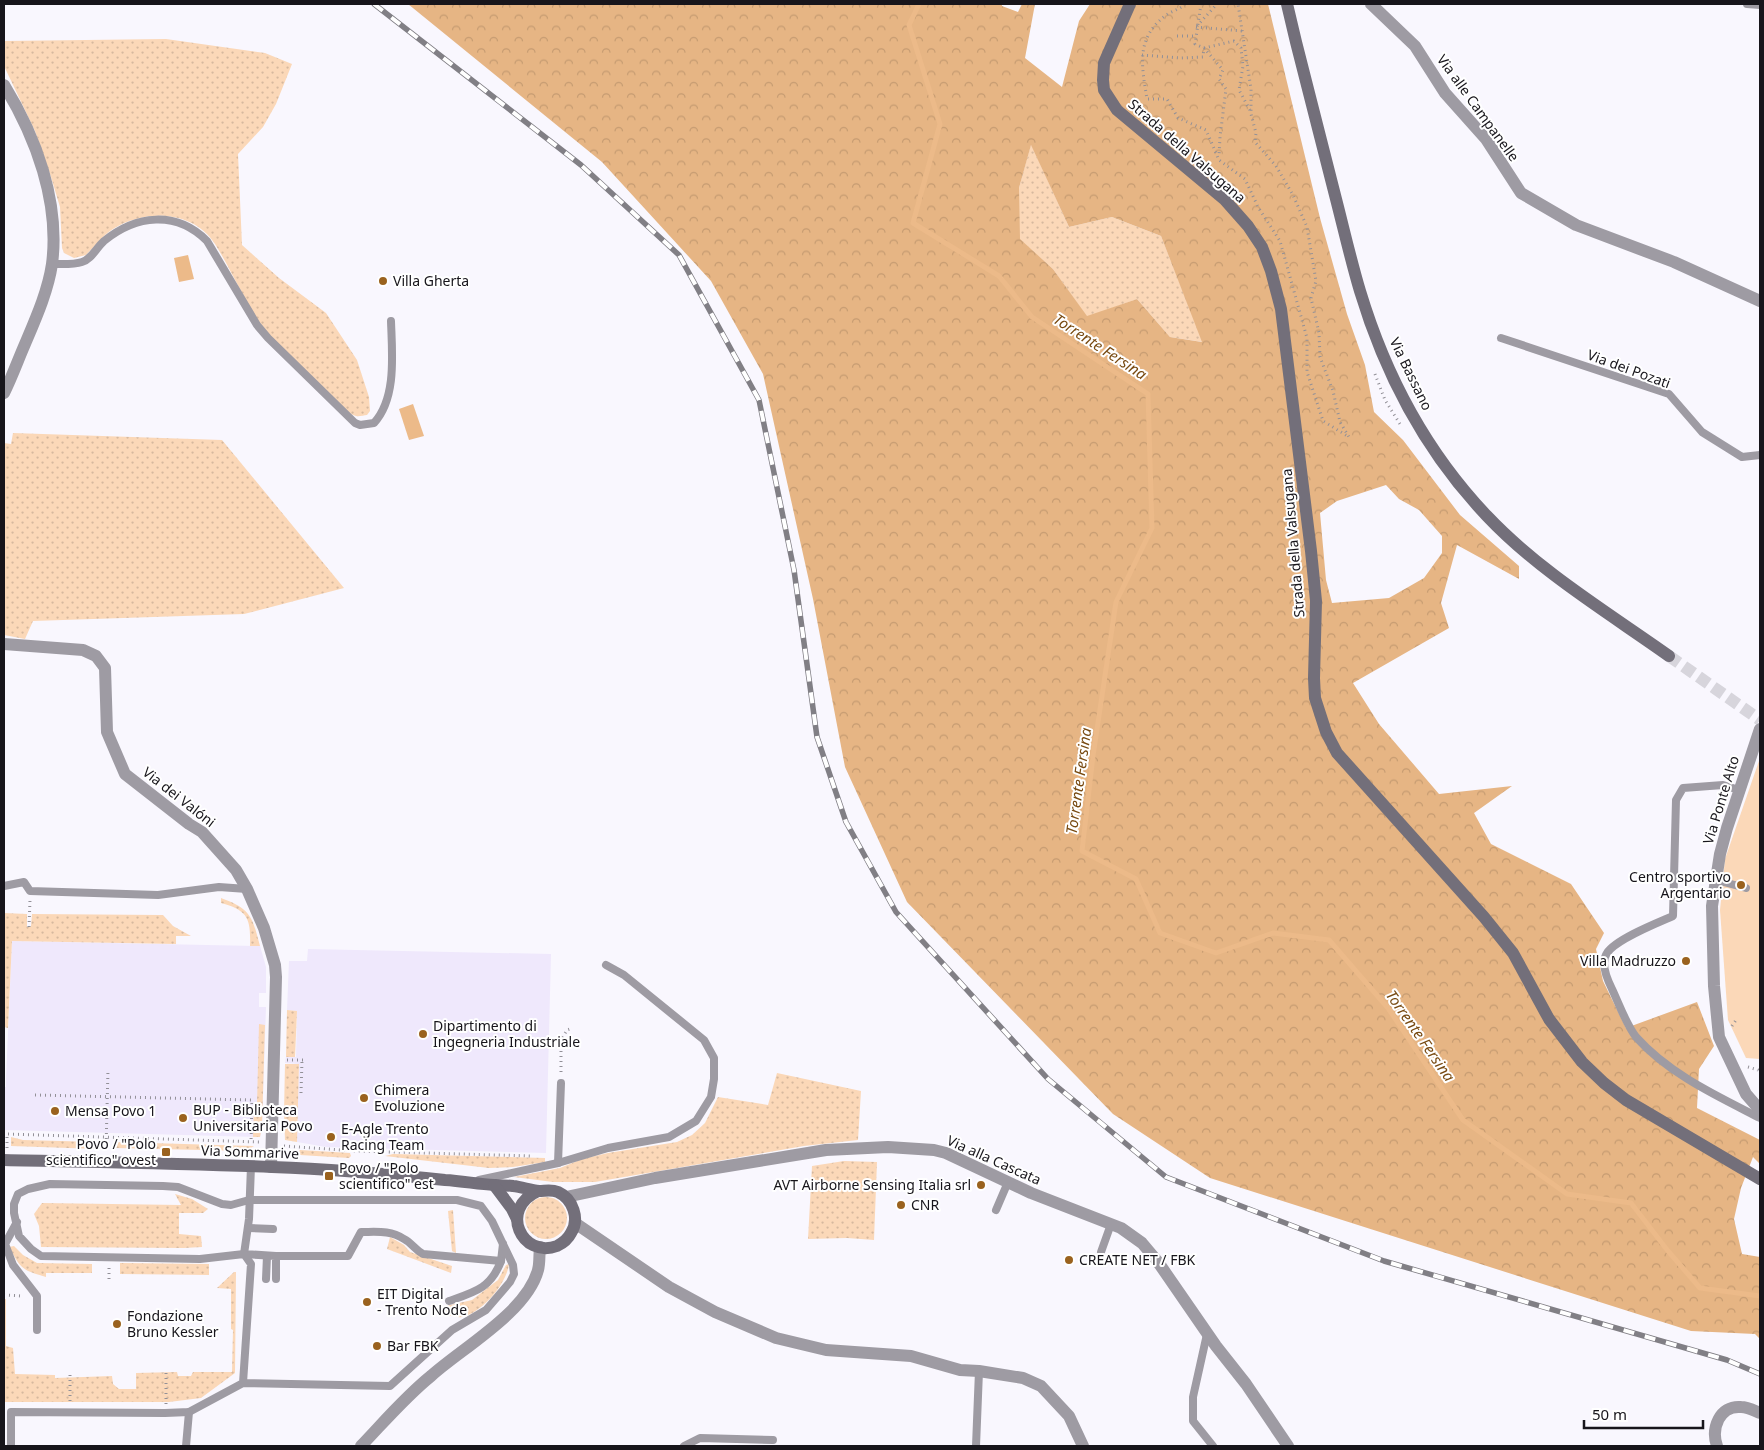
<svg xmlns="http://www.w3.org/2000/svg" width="1764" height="1450" font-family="'Noto Sans',sans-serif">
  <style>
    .built { fill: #efe8fc }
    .grass { fill: url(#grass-dots) }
    .forest { fill: url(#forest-crowns); fill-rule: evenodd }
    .garden { fill: #fbd8b8 }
    .water { fill: #ecba89 }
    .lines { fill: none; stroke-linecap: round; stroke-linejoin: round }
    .stream { stroke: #ecba89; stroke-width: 5 }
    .secondary-tunnel { stroke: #d7d5dc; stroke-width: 12; stroke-dasharray: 12 6; stroke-linecap: butt }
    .path { stroke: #929097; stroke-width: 3; stroke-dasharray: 1 4; stroke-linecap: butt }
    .lane { stroke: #9e9ba3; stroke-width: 8 }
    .street { stroke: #9e9ba3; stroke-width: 12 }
    .secondary { stroke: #736f7a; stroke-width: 12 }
    .rail-casing { stroke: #817f85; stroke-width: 5.5 }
    .rail { stroke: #fff; stroke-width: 4; stroke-dasharray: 11; stroke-linecap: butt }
    .poi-dot { fill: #9a621e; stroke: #fff; stroke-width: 2 }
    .labels { text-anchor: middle; stroke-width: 4; stroke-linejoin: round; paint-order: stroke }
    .street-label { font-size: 14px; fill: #17151b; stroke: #fff }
    .poi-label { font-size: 14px; fill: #17151b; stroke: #fff; text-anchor: start }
    .water-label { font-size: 15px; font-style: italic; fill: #784a11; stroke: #fff }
  </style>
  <defs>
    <pattern id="grass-dots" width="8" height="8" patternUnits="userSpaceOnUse" patternTransform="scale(1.25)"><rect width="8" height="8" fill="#fbd8b8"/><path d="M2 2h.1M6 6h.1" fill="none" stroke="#d6b89e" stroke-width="1.8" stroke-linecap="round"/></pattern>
    <pattern id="forest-crowns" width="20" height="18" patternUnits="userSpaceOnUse" patternTransform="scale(1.25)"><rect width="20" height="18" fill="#e6b584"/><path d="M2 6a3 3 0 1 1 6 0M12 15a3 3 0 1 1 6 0" fill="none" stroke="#c59b71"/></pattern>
  </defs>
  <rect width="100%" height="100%" fill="#f9f7fe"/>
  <g class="built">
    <path d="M12,941L260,946L266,967V993H259V1007H266L262,1126L260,1137L4,1130V1087H6V1079Z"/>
    <path d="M308,949L551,954L546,1153L326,1147L297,1142L299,1064L285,1063L286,1057H296L297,1011L287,1010L289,961H307Z"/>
  </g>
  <g class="grass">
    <path d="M166,39L265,53L292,64L276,104L263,127L238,154L242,245L279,278L326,313L357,360L369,397L370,411L367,415C364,415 359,417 356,416C345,413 330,394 321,386C302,367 279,349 263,327C244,301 232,271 215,244C193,210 145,209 113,229C102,236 95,246 86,255L74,258L64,253L62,248L60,207L51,177L35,131L4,66V41Z"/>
    <path d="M1031,144L1069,227L1112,217L1161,236L1203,342L1170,337L1137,299L1087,317L1053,269L1019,239V188Z"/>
    <path d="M13,433L222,440L344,588L244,614L33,621L25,639L4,635V443L11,444Z"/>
    <path d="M221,898C251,909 252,916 260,946H250C251,919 248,910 221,903Z"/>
    <path d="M4,913L27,914V927L31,926L32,914L163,915L173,926L191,936H176V944L12,941L8,1028L4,1027Z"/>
    <path d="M287,1010L297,1011L295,1057H286Z"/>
    <path d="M259,1024L265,1025L262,1126L260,1137H253L254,1104H257Z"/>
    <path d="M285,1064H299L297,1142L285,1140L284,1113Z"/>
    <path d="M777,1073L861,1091L858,1140L804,1146L595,1182H553L514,1177L560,1168L582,1159L608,1153L677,1142L692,1135L705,1123L718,1097L768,1105Z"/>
    <path d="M11,1137L23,1140L98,1142V1149L11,1146Z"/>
    <path d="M115,1142L254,1146L246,1151L115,1148Z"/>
    <path d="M300,1150L350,1153L351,1156L349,1158L300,1155L298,1152Z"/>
    <path d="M393,1154L545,1158V1162L513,1167L489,1168L385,1156Z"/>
    <path d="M844,1161L877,1162L874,1240L847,1238L808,1239L812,1166Z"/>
    <path d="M175,1194L192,1199L208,1209L203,1213H179V1234L201,1236L202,1247L184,1248L41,1247L39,1226L34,1214L42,1203L181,1205Z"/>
    <circle cx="546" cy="1218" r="21"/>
    <path d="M453,1210L456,1253L452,1251L448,1211Z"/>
    <path d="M390,1237L404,1245L410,1252L452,1266L451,1273L387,1249Z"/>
    <path d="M14,1246L23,1255L37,1263L92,1264V1273H46V1277C22,1270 21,1269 9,1247Z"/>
    <path d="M120,1263L209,1264V1275L120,1274Z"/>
    <path d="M509,1264C507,1283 482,1313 462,1317C457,1318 449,1315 443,1314L446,1306L472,1300L498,1280L506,1265Z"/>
    <path d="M234,1272H236L235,1373L201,1398L169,1402H5L4,1399V1299H6V1346L13,1348L15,1374L55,1375V1378L112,1376L113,1384L119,1389H136V1373L177,1372L178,1376H191L193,1372H232L233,1330L231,1329V1289L217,1288Z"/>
  </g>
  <path class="forest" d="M408,4H1002V6L1018,12L1022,4H1035L1025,58L1062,87L1079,21L1090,4H1268L1320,218L1347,314L1365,365L1374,412L1403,440L1460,515L1519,566V579L1457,545L1441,603L1449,628L1353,683L1379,724L1439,794L1512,786L1474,813L1491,844L1571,884L1604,933L1596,949L1603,981L1626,1028L1697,1002L1714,1046L1699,1069L1697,1108L1760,1140V1164L1753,1157L1741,1188L1734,1219L1742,1254L1760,1257V1339L1755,1334L1691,1331L1210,1178L1113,1114L907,902L845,767L813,599L763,374L711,281L602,162ZM1031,145L1069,227L1112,217L1161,236L1202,342L1170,337L1137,299L1087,316L1053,269L1020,239L1019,188ZM1386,485L1399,499L1419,510L1442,536V553L1424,578L1389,598L1332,603L1326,580L1320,513L1337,501Z"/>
  <path class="garden" d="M1760,758V1059L1746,1058L1728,1020L1720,910L1725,859Z"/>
  <g class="water">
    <path d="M188,255L194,279L179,282L174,258Z"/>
    <path d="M413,404L424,436L409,440L399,409Z"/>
  </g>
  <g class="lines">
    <path class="stream" d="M919,4L909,25L940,124L913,223L999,276L1032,317L1148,394L1152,528L1116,602L1093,756L1082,851L1136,879L1160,933L1216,953L1273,933L1329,940L1388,1008L1463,1120L1567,1194L1631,1203L1668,1251L1700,1288L1760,1296"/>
    <path class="secondary-tunnel" d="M1669,656L1760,720"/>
    <g class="path">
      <path d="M1185,4C1179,10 1171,11 1165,16C1135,39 1142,67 1147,99H1167L1178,118L1206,130L1219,160L1245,179L1258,207L1280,241L1307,338V372L1323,421L1349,437L1340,422L1333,391L1320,357L1319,333L1311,298L1316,281L1307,227L1293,195L1276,166L1255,142L1256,133L1251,114V89L1238,4"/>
      <path d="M1201,4L1195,44L1204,48L1223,70L1219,79L1226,89L1220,137L1219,156"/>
      <path d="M1197,26L1217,4"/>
      <path d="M1196,27L1242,31"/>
      <path d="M1177,36H1196"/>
      <path d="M1204,48L1234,41L1241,48L1243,66L1239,90L1251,112"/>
      <path d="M1142,55L1180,58L1203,57L1204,48"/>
      <path d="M1375,374L1385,400L1400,424"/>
      <path d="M29,927L30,900"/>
      <path d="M1732,1026L1736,1020"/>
      <path d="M287,1060H306"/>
      <path d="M1748,1067L1758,1070L1760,1074"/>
      <path d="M561,1072V1040L567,1030L573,1028"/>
      <path d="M301,1093L302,1060"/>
      <path d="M35,1095L252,1100L251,1142"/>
      <path d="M284,1146L356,1151L532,1156"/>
      <path d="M7,1148V1134L259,1142"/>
      <path d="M106,1149L108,1069"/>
      <path d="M109,1279V1268"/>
      <path d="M4,1295L22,1296"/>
      <path d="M70,1375V1402"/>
      <path d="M166,1404V1372"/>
    </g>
    <g class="lane">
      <path d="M1747,4L1760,5"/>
      <path d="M52,264C61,264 73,265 82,262C92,259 96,248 104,241C136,215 176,210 207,241L257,325L268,338L355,423L360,425L374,423C397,398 392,353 391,321"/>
      <path d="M1501,338L1669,394L1702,432L1742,457L1760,455"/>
      <path d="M1739,790L1723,785L1683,788L1676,800L1673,916C1657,923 1616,939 1607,953C1600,963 1607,979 1612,989C1619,1004 1626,1024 1636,1037C1669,1074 1717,1096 1760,1118"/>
      <path d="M1716,880L1746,888"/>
      <path d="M4,886L24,882L30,891L158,895L219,887L247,889"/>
      <path d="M558,1163L561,1083"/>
      <path d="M251,1166L249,1219L244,1254L276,1256V1279"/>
      <path d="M479,1180L558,1163L608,1148L669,1137L696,1121L711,1097L714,1079V1058L704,1040L624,975L606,965"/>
      <path d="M996,1210L1008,1182"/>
      <path d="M17,1222L5,1244L13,1265L37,1296V1330"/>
      <path d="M248,1228L273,1229"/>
      <path d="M1101,1252L1111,1224"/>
      <path d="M276,1256H348L361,1232C377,1232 390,1230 404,1239C412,1243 414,1249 423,1254L501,1261L503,1244"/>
      <path d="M266,1279L267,1256"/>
      <path d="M449,1301C475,1292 491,1288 501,1261"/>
      <path d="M1207,1334L1193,1397V1421L1213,1446"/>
      <path d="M11,1446V1412L165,1413L189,1412L243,1383L251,1264L244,1254L200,1259L41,1256L31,1249L19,1236L14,1213V1204L18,1194L28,1189L50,1184L163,1186L178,1187L222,1204L231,1205L249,1200H457L481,1206L492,1221L513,1265L514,1274L510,1282L486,1310L452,1330L390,1386L243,1383"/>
      <path d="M186,1446L189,1412"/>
      <path d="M684,1446L700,1438L773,1440"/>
      <path d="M976,1446L979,1371"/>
    </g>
    <g class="street">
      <path d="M1371,4L1415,46L1445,93L1486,139L1521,193L1576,225L1674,262L1760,301"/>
      <path d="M4,85C36,137 60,202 52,264C48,291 36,318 25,344C18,360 12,377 4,393"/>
      <path d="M4,644L83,650L96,656L105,668L107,732L125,774L189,824L202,832L236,870L247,889L264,928L275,965L276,977L271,1167"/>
      <path d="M1760,729L1727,828L1720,854L1712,906L1714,986L1719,1037L1746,1094L1760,1110"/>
      <path d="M566,1197L655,1178L826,1150L888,1147L934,1150L946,1153L1031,1193L1121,1228L1142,1243L1158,1262L1216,1346L1246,1384L1288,1446"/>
      <path d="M575,1223L669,1287L715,1312L776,1338L826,1350L911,1356L960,1370L979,1371L1023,1378L1041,1386L1069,1416L1083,1446"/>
      <path d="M361,1446C384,1422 405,1397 431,1376C462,1348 527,1312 538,1270C540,1263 539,1254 540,1247"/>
      <path d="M1717,1446C1711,1429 1719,1405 1741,1407C1748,1407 1755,1411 1760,1413"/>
    </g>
    <g class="secondary">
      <path d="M1130,4L1104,63L1103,80L1104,90L1117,110L1225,200L1248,226L1262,247L1271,271L1281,309L1311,551L1316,601L1314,678L1315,698L1326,732L1337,753L1484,917L1513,953L1549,1019L1582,1062L1604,1083L1626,1100L1760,1179"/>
      <path d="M1287,4L1296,42C1309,95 1323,147 1336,199C1344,230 1351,261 1360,291C1385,374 1427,453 1487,516C1539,571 1607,612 1669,656"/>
      <path d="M4,1160C93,1162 183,1163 272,1167C330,1169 388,1174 445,1180C462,1181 478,1184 494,1185C500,1186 507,1185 513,1186C522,1187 530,1190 539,1191C545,1191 551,1189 558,1192C573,1199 580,1219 571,1233C568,1239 563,1243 557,1246C522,1259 498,1209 538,1191"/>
      <path d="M494,1185L512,1209L517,1219"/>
    </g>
    <g class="rail-casing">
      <path id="rail" d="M374,4L581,165L679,255L759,400L794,570L817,737L846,822L896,912L1048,1079L1166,1177L1384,1261L1727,1360L1760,1374"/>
    </g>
    <use href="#rail" class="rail"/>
  </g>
  <g class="poi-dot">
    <circle cx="383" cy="281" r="5"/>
    <circle cx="1741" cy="885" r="5"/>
    <circle cx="1686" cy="961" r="5"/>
    <circle cx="423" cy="1034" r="5"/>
    <circle cx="364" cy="1098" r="5"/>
    <circle cx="55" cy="1111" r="5"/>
    <circle cx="183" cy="1118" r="5"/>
    <circle cx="331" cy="1137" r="5"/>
    <rect x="161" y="1147" width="10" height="10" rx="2.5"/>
    <rect x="324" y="1171" width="10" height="10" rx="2.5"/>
    <circle cx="981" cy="1185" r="5"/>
    <circle cx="901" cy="1205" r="5"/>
    <circle cx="1069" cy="1260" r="5"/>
    <circle cx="367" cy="1302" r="5"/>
    <circle cx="117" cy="1324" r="5"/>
    <circle cx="377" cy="1346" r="5"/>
  </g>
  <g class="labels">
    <g class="street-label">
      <text transform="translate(1478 108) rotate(54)" y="5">Via alle Campanelle</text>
      <text transform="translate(1187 151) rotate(41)" y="5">Strada della Valsugana</text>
      <text transform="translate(1629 369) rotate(20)" y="5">Via dei Pozati</text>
      <text transform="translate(1411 374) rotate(64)" y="5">Via Bassano</text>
      <text transform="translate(1293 543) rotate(-95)" y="5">Strada della Valsugana</text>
      <text transform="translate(179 797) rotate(38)" y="5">Via dei Valóni</text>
      <text transform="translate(1721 800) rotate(-73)" y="5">Via Ponte Alto</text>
      <text transform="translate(250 1152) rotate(2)" y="5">Via Sommarive</text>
      <text transform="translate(994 1160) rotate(24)" y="5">Via alla Cascata</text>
    </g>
    <g class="poi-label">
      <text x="393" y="286">Villa Gherta</text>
      <text x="1731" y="882" text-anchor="end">Centro sportivo<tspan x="1731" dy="16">Argentario</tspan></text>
      <text x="1676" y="966" text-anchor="end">Villa Madruzzo</text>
      <text x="433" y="1031">Dipartimento di<tspan x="433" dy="16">Ingegneria Industriale</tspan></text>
      <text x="374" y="1095">Chimera<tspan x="374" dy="16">Evoluzione</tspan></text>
      <text x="193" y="1115">BUP - Biblioteca<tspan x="193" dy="16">Universitaria Povo</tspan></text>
      <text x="65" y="1116">Mensa Povo 1</text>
      <text x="341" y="1134">E-Agle Trento<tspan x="341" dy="16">Racing Team</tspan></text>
      <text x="156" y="1149" text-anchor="end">Povo / "Polo<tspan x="156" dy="16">scientifico" ovest</tspan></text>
      <text x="339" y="1173">Povo / "Polo<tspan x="339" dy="16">scientifico" est</tspan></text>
      <text x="971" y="1190" text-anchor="end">AVT Airborne Sensing Italia srl</text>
      <text x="911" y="1210">CNR</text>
      <text x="1079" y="1265">CREATE NET / FBK</text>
      <text x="377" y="1299">EIT Digital<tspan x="377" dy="16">- Trento Node</tspan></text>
      <text x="127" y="1321">Fondazione<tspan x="127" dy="16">Bruno Kessler</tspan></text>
      <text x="387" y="1351">Bar FBK</text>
    </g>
    <g class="water-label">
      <text transform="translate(1100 347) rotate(33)" y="5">Torrente Fersina</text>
      <text transform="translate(1079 781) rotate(-82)" y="5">Torrente Fersina</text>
      <text transform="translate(1420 1036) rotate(55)" y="5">Torrente Fersina</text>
    </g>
  </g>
  <rect width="1764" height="1450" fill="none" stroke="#17151b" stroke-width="10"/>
  <path d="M1584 1420v8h119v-8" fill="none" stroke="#17151b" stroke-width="2.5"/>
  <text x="1592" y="1420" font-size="15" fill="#17151b" stroke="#ffffff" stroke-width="4" paint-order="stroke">50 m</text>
</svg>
